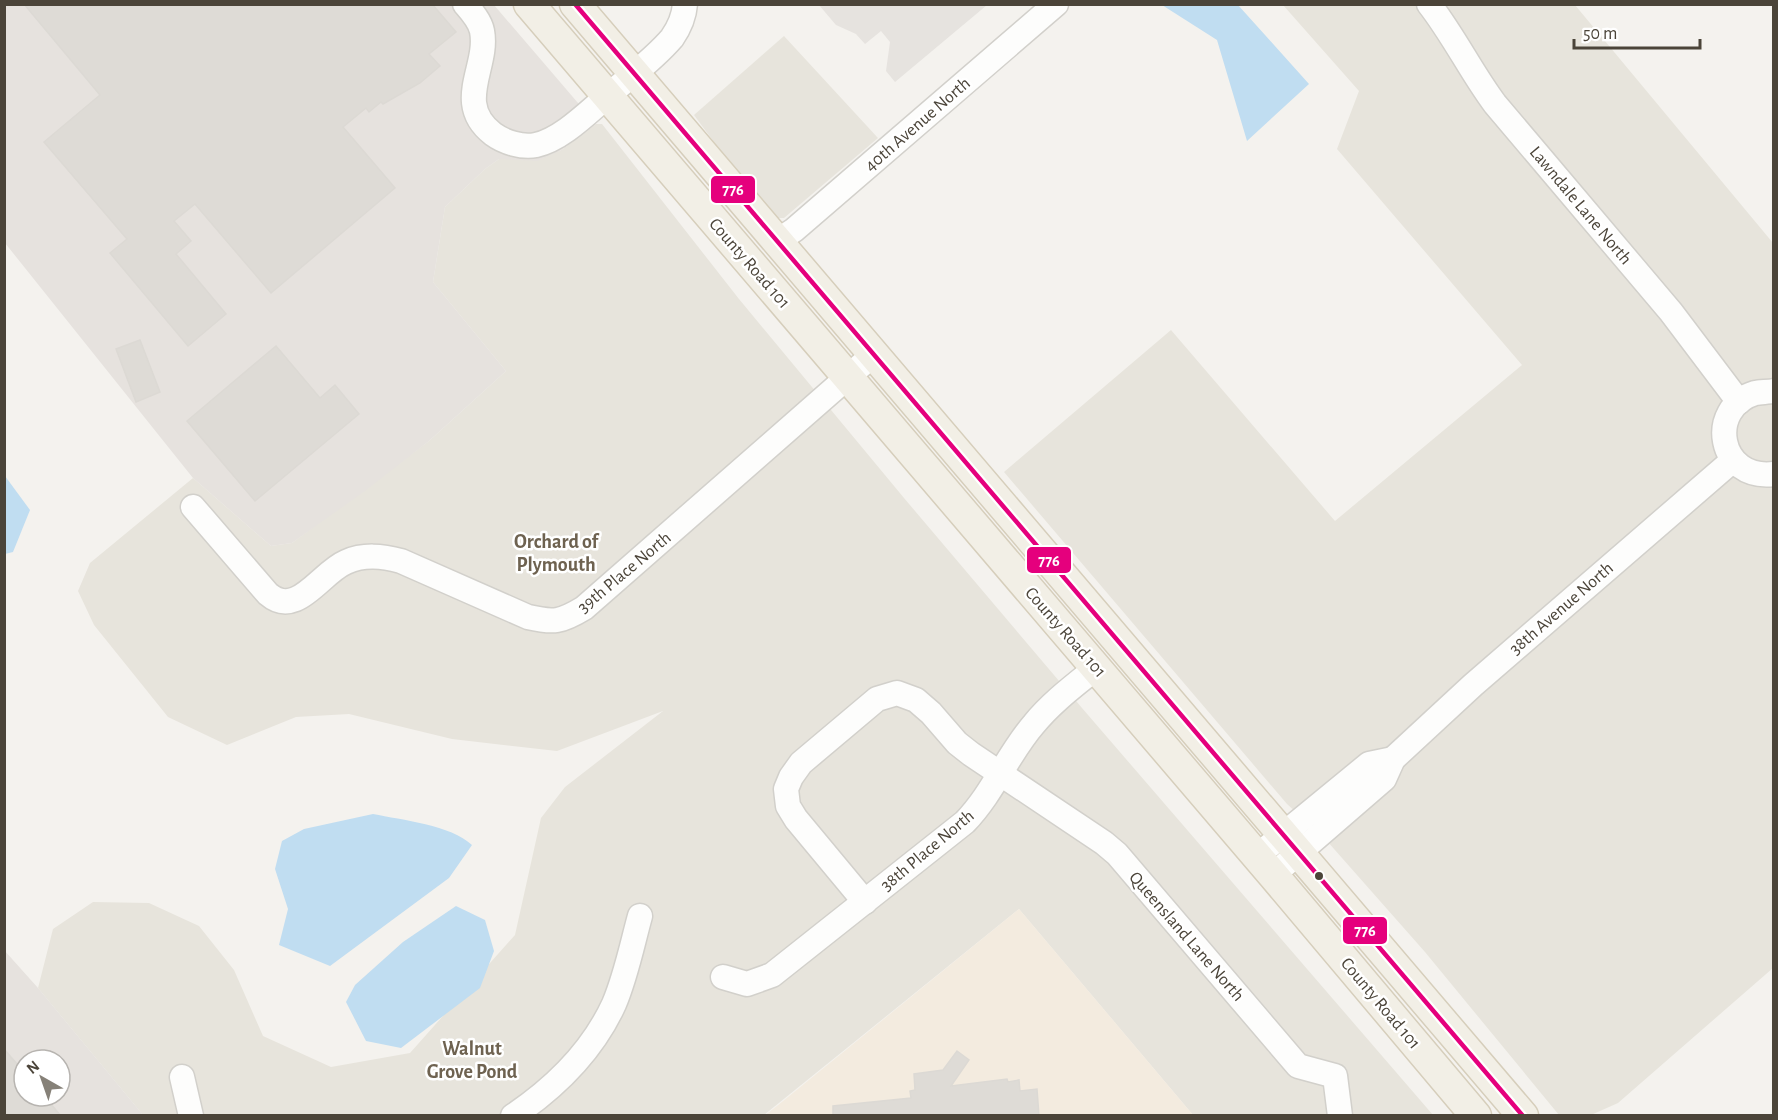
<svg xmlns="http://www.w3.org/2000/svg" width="1778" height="1120" font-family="'Alegreya Sans',sans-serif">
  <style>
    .residential { fill: #e7e4dc }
    .commercial { fill: #f3ebdf }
    .industrial { fill: #e6e2de; fill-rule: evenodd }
    .parking { fill: #e6e3df }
    .water { fill: #c0ddf1 }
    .building { fill: #dedbd6; stroke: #dcd9d4; stroke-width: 1.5 }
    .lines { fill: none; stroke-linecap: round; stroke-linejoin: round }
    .minor-casing { stroke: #d2d0cb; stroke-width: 27 }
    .major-casing { stroke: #d6cebb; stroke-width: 33 }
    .minor { stroke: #fdfdfc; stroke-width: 24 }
    .major { stroke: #f2efe6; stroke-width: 30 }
    .bus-1-casing { stroke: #fff; stroke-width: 9 }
    .bus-1 { stroke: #e5007d; stroke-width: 4.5 }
    .bus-dot { fill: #4b4439; stroke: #fff; stroke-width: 2 }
    .labels { text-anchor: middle; stroke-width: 5; stroke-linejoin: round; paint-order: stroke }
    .street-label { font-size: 18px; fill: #4b4439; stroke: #fff }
    .neighbourhood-label { font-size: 20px; font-weight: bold; fill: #6e6250; stroke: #fff }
    .line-badge { stroke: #fff; stroke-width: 2 }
    .badge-label { font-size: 16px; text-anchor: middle; font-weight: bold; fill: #fff }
  </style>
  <rect width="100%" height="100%" fill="#f4f2ee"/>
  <g class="residential">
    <path d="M1283,5H1575L1773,243V968L1618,1103L1591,1115H1559L1425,952L1327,841L1287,804L1004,472L1171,330L1335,521L1522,365L1337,149L1359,91Z"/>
    <path d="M784,36L878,138L784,218H774L762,207L694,115Z"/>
    <path d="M596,124H602L739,299L904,498L1082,708L1433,1115H1193L1019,909L764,1115H143L38,988L53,929L93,902L149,903L199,926L234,970L263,1036L331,1067L410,1053L515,935L541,818L565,787L663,711L557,751L452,739L349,714L296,717L227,745L168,717L94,625L78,591L90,563L193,478L271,546L292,543L429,441L506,371L433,282L445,207L485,169L499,159L560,151Z"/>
  </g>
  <path class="commercial" d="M1019,909L1193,1115L764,1116L777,1106Z"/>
  <g class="industrial">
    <path d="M5,5H494L596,124L560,151L537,161L499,159L485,169L445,207L433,282L506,371L429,441L365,491L292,543L271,546L193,478L5,243Z"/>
    <path d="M4,950L38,988L143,1115H5ZM24,1060H60V1096H24Z"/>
  </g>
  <path class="parking" d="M819,5H987L895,82L886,71L890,42L881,31L865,44L856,34L836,25Z"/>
  <g class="water">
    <path d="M1162,5H1238L1309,84L1247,141L1217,40Z"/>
    <path d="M5,476L30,510L13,552L5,554Z"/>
    <path d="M373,814C402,820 451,825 472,845L449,878L330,966L279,945L288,909L275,869L282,841L304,829Z"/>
    <path d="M456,906L485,920L494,951L480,988L401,1048L366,1041L346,1002L355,985L403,942Z"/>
  </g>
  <g class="building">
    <path d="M24,4H432L456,32L429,54L440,66L420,83L383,104L381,102L369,112L366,108L343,127L395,188L271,293L195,204L174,221L191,241L176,254L226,314L188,346L110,253L127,239L44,142L100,95Z"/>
    <path d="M140,340L160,392L136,402L116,349Z"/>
    <path d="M276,346L320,398L335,385L359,414L255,501L187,421Z"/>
    <path d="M4,1049L24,1072V1096H44L61,1116H4Z"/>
    <path d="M957,1051L969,1060L951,1086L1007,1079L1008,1082L1019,1080L1020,1091L1037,1089L1039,1116H833V1106L911,1098L910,1091L915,1090L914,1074L943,1070Z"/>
  </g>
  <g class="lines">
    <g class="minor-casing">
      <g id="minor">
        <path d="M465,4C472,12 480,21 482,31C489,67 453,103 493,134C504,142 522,148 536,145C563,139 590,110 611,93C632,75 654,59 672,38C679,28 684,17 685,4"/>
        <path d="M1429,4C1454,36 1471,72 1495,104L1671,312L1739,402"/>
        <path d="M777,241L794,230L1056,4"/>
        <path d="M1774,391C1768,392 1760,392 1755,393C1706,408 1718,481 1774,474"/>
        <path d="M193,507L268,594C297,619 320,573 346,562C364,554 382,556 401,561L528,617C554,623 561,622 584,608L874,354"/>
        <path d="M1257,856L1369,764L1393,759"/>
        <path d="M1273,875L1384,779L1393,759L1473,685L1732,461"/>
        <path d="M865,902L796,819L788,806L786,789L791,777L801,763L877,699L897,693L916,700L931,713L957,743L971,754L1104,843L1117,854L1298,1066L1335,1076L1340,1116"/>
        <path d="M723,977L747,984L772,975L965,822C993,793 1008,754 1034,724C1052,702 1075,685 1096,668"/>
        <path d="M182,1077L191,1116"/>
        <path d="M513,1116C556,1087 592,1052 614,1004C626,976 632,945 640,916"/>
      </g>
    </g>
    <g class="major-casing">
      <g id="major">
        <path d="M529,4L1273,875L1476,1116"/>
        <path d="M575,4L1523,1116"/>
      </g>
    </g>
    <use href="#minor" class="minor"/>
    <use href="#major" class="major"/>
    <g class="bus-1-casing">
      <path id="bus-1" d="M575,4L1523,1116"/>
    </g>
    <use href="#bus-1" class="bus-1"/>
  </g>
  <circle class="bus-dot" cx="1319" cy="876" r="5"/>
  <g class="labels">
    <g class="street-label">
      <text transform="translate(917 124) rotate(-41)" y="6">40th Avenue North</text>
      <text transform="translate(1581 205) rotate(50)" y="6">Lawndale Lane North</text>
      <text transform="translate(750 263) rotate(49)" y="6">County Road 101</text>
      <text transform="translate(624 572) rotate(-40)" y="6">39th Place North</text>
      <text transform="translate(1561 608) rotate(-41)" y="6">38th Avenue North</text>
      <text transform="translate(1066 632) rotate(49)" y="6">County Road 101</text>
      <text transform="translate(927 850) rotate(-40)" y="6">38th Place North</text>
      <text transform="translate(1187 936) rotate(49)" y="6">Queensland Lane North</text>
      <text transform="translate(1381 1003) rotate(50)" y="6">County Road 101</text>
    </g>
    <g class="neighbourhood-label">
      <text x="556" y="548">Orchard of<tspan x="556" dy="23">Plymouth</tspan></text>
      <text x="472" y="1055">Walnut<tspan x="472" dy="23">Grove Pond</tspan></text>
    </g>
  </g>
  <g class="line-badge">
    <rect x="710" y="175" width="46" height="29" rx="6" fill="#e5007d"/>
    <rect x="1026" y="546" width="46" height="28" rx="6" fill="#e5007d"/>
    <rect x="1342" y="916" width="46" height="29" rx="6" fill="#e5007d"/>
  </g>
  <g class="badge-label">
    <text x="733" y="195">776</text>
    <text x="1049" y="566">776</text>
    <text x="1365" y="936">776</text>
  </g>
  <rect width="1778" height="1120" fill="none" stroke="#4b4439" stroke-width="12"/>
  <g transform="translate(42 1078) rotate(320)"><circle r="28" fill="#ffffff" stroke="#b7b4b0" stroke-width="1.5"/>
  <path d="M0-4.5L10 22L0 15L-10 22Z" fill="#868178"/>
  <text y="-9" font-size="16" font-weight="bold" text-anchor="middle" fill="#4b4439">N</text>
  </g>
  <path d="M1574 39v9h126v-9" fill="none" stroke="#4b4439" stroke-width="3"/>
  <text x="1583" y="39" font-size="18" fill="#4b4439" stroke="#ffffff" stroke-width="4.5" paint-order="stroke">50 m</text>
</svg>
